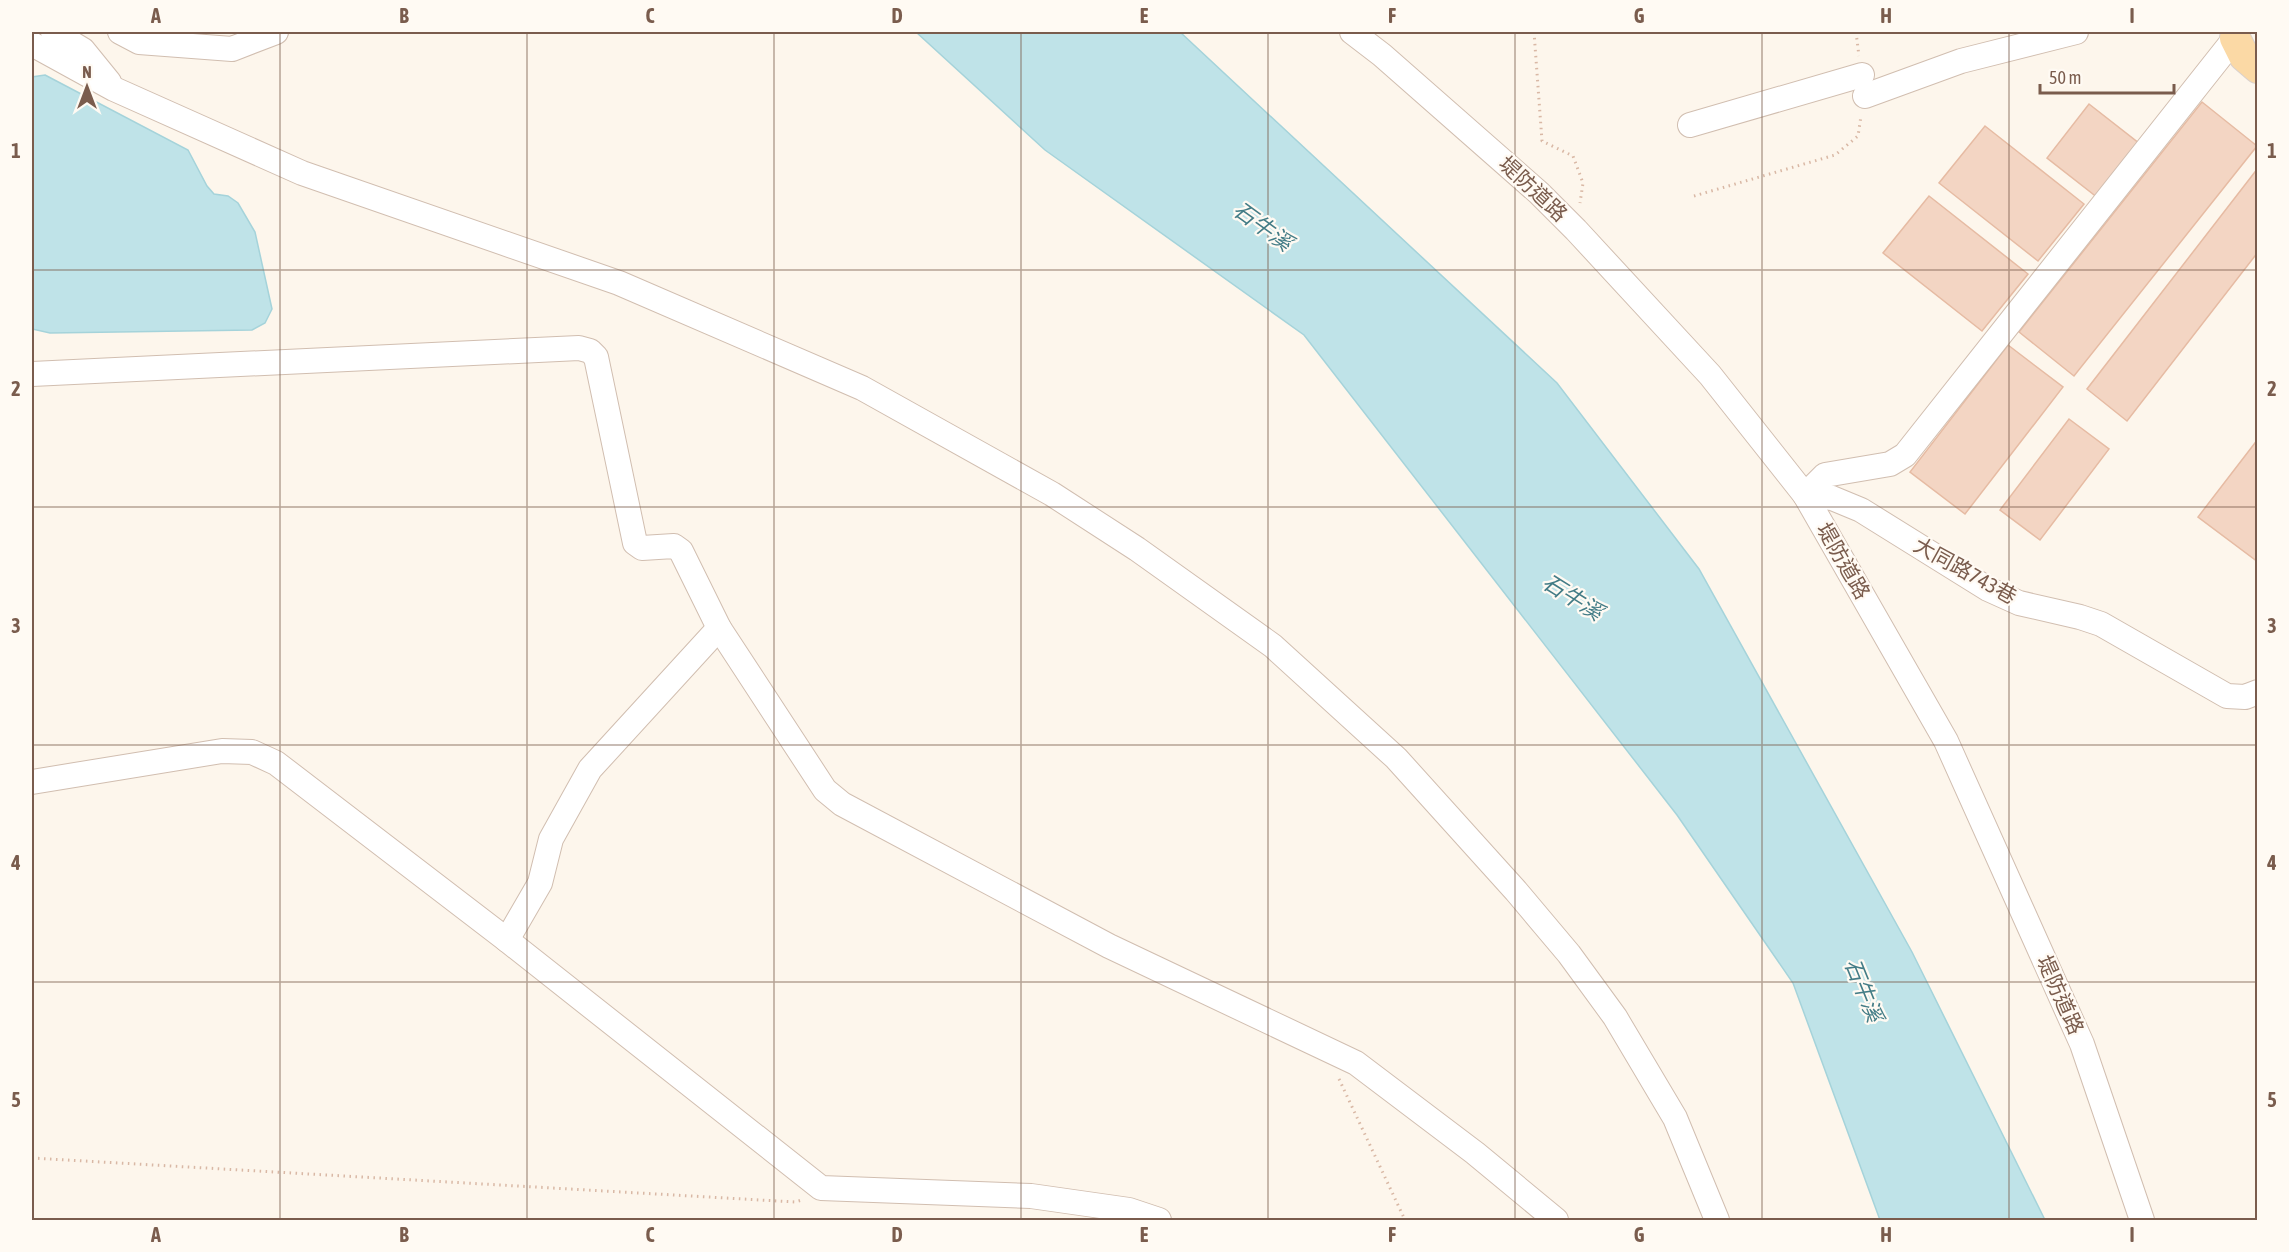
<svg xmlns="http://www.w3.org/2000/svg" width="2289" height="1252" font-family="'Asap Condensed','Noto Sans TC',sans-serif">
  <style>
    .water { fill: #bfe3e8; stroke: #a5d3da; stroke-width: 1.5 }
    .building { fill: #f3d5c3; stroke: #e6bba3; stroke-width: 1.5 }
    .lines { fill: none; stroke-linecap: round; stroke-linejoin: round }
    .minor-casing { stroke: #d1beb0; stroke-width: 26 }
    .major-casing { stroke: #dad1cd; stroke-width: 32 }
    .path { stroke: #d9b8a5; stroke-width: 3; stroke-dasharray: 1.5 4.5; stroke-linecap: butt }
    .minor { stroke: #fff; stroke-width: 24 }
    .major { stroke: #fbd9a5; stroke-width: 30 }
    .grid { fill: none; stroke: #7a5c4d; stroke-width: 1.5; stroke-opacity: 0.55 }
    .labels { text-anchor: middle; stroke-width: 4.5; stroke-linejoin: round; paint-order: stroke }
    .street-label { font-size: 21px; fill: #7a5c4d; stroke: #fffaf3 }
    .water-label { font-size: 22px; font-style: italic; fill: #437c86; stroke: #fffaf3 }
    .neatline { fill: none; stroke: #7a5c4d; stroke-width: 2 }
    .grid-label { font-size: 20px; text-anchor: middle; font-weight: bold; fill: #7a5c4d }
  </style>
  <rect width="100%" height="100%" fill="#fdf6ec"/>
  <g class="water">
    <path d="M916,32H1180L1557,383L1699,569L1912,952L2045,1220H1880L1793,983L1677,815L1304,335L1045,150Z"/>
    <path d="M45,75L188,150L207,186L214,194L228,196L238,203L255,232L272,309L265,323L252,330L50,333L32,329V77Z"/>
  </g>
  <g class="building">
    <path d="M2202,102L2257,146L2074,376L2019,332Z"/>
    <path d="M2089,104L2140,144L2098,198L2047,158Z"/>
    <path d="M1985,126L2084,204L2038,261L1939,183Z"/>
    <path d="M2258,168V252L2127,421L2087,389Z"/>
    <path d="M1929,196L2028,274L1982,331L1883,253Z"/>
    <path d="M2008,345L2063,387L1965,514L1910,472Z"/>
    <path d="M2069,419L2109,449L2040,540L2000,510Z"/>
    <path d="M2258,439V562L2198,517Z"/>
  </g>
  <g class="lines">
    <g class="minor-casing">
      <g id="minor">
        <path d="M53,32L83,50L109,82"/>
        <path d="M120,32L139,42L232,49L276,32"/>
        <path d="M1352,32L1382,55L1539,193L1576,230L1710,375L1805,495L1946,741L2082,1044L2142,1220"/>
        <path d="M32,44L114,89L302,173L619,283L862,388L1052,494L1137,549L1273,646L1396,758L1516,891L1569,954L1615,1017L1675,1118L1717,1220"/>
        <path d="M1865,96L1961,61L2076,32"/>
        <path d="M1690,125L1862,75"/>
        <path d="M32,374L579,348L590,351L596,357L635,543L642,548L674,546L681,551L719,628L825,790L842,804L1109,946L1356,1063L1475,1153L1556,1220"/>
        <path d="M1805,495L1825,475L1890,464L1905,455L2235,38"/>
        <path d="M1805,495L1832,498L1861,510L1988,589L2019,603L2080,617L2101,624L2227,696L2245,697L2258,692"/>
        <path d="M32,782L222,751L252,752L276,763L507,940L821,1188L1031,1196L1129,1210L1159,1220"/>
        <path d="M507,940L540,883L551,839L590,769L719,628"/>
      </g>
    </g>
    <g class="major-casing">
      <path id="major" d="M2235,38L2244,56L2258,68"/>
    </g>
    <g class="path">
      <path d="M1534,32L1542,141L1573,156L1583,183L1580,203"/>
      <path d="M1856,32L1859,56"/>
      <path d="M1694,196L1835,155L1858,136L1861,116"/>
      <path d="M1339,1079L1405,1220"/>
      <path d="M32,1158L795,1202L802,1200"/>
    </g>
    <use href="#minor" class="minor"/>
    <use href="#major" class="major"/>
  </g>
  <path class="grid" d="M280,32V1220M527,32V1220M774,32V1220M1021,32V1220M1268,32V1220M1515,32V1220M1762,32V1220M2009,32V1220M32,270H2258M32,507H2258M32,745H2258M32,982H2258"/>
  <g class="labels">
    <g class="street-label">
      <text transform="translate(1533 189) rotate(43)" y="7">堤防道路</text>
      <text transform="translate(1843 561) rotate(60)" y="7">堤防道路</text>
      <text transform="translate(1965 571) rotate(29)" y="7">大同路743巷</text>
      <text transform="translate(2060 995) rotate(66)" y="7">堤防道路</text>
    </g>
    <g class="water-label">
      <text transform="translate(1263 226) rotate(36)" y="8">石牛溪</text>
      <text transform="translate(1573 597) rotate(32)" y="8">石牛溪</text>
      <text transform="translate(1864 990) rotate(68)" y="8">石牛溪</text>
    </g>
  </g>
  <rect width="2289" height="1252" fill="none" stroke="#fffaf3" stroke-width="66"/>
  <g transform="translate(87 87)" stroke="#fffaf3" stroke-width="4.5" paint-order="stroke">
  <path d="M0-4.5L10 22L0 15L-10 22Z" fill="#7a5c4d"/>
  <text y="-9" font-size="16" font-weight="bold" text-anchor="middle" fill="#7a5c4d">N</text>
  </g>
  <path d="M2040 84v9h134v-9" fill="none" stroke="#7a5c4d" stroke-width="3"/>
  <text x="2049" y="84" font-size="18" fill="#7a5c4d" stroke="#fffaf3" stroke-width="4.5" paint-order="stroke">50 m</text>
  <rect x="33" y="33" width="2223" height="1186" class="neatline"/>
  <g class="grid-label">
    <text x="156" y="23">A</text>
    <text x="404" y="23">B</text>
    <text x="650" y="23">C</text>
    <text x="897" y="23">D</text>
    <text x="1144" y="23">E</text>
    <text x="1392" y="23">F</text>
    <text x="1639" y="23">G</text>
    <text x="1886" y="23">H</text>
    <text x="2132" y="23">I</text>
    <text x="16" y="158">1</text>
    <text x="2272" y="158">1</text>
    <text x="16" y="396">2</text>
    <text x="2272" y="396">2</text>
    <text x="16" y="633">3</text>
    <text x="2272" y="633">3</text>
    <text x="16" y="870">4</text>
    <text x="2272" y="870">4</text>
    <text x="16" y="1107">5</text>
    <text x="2272" y="1107">5</text>
    <text x="156" y="1242">A</text>
    <text x="404" y="1242">B</text>
    <text x="650" y="1242">C</text>
    <text x="897" y="1242">D</text>
    <text x="1144" y="1242">E</text>
    <text x="1392" y="1242">F</text>
    <text x="1639" y="1242">G</text>
    <text x="1886" y="1242">H</text>
    <text x="2132" y="1242">I</text>
  </g>
</svg>
